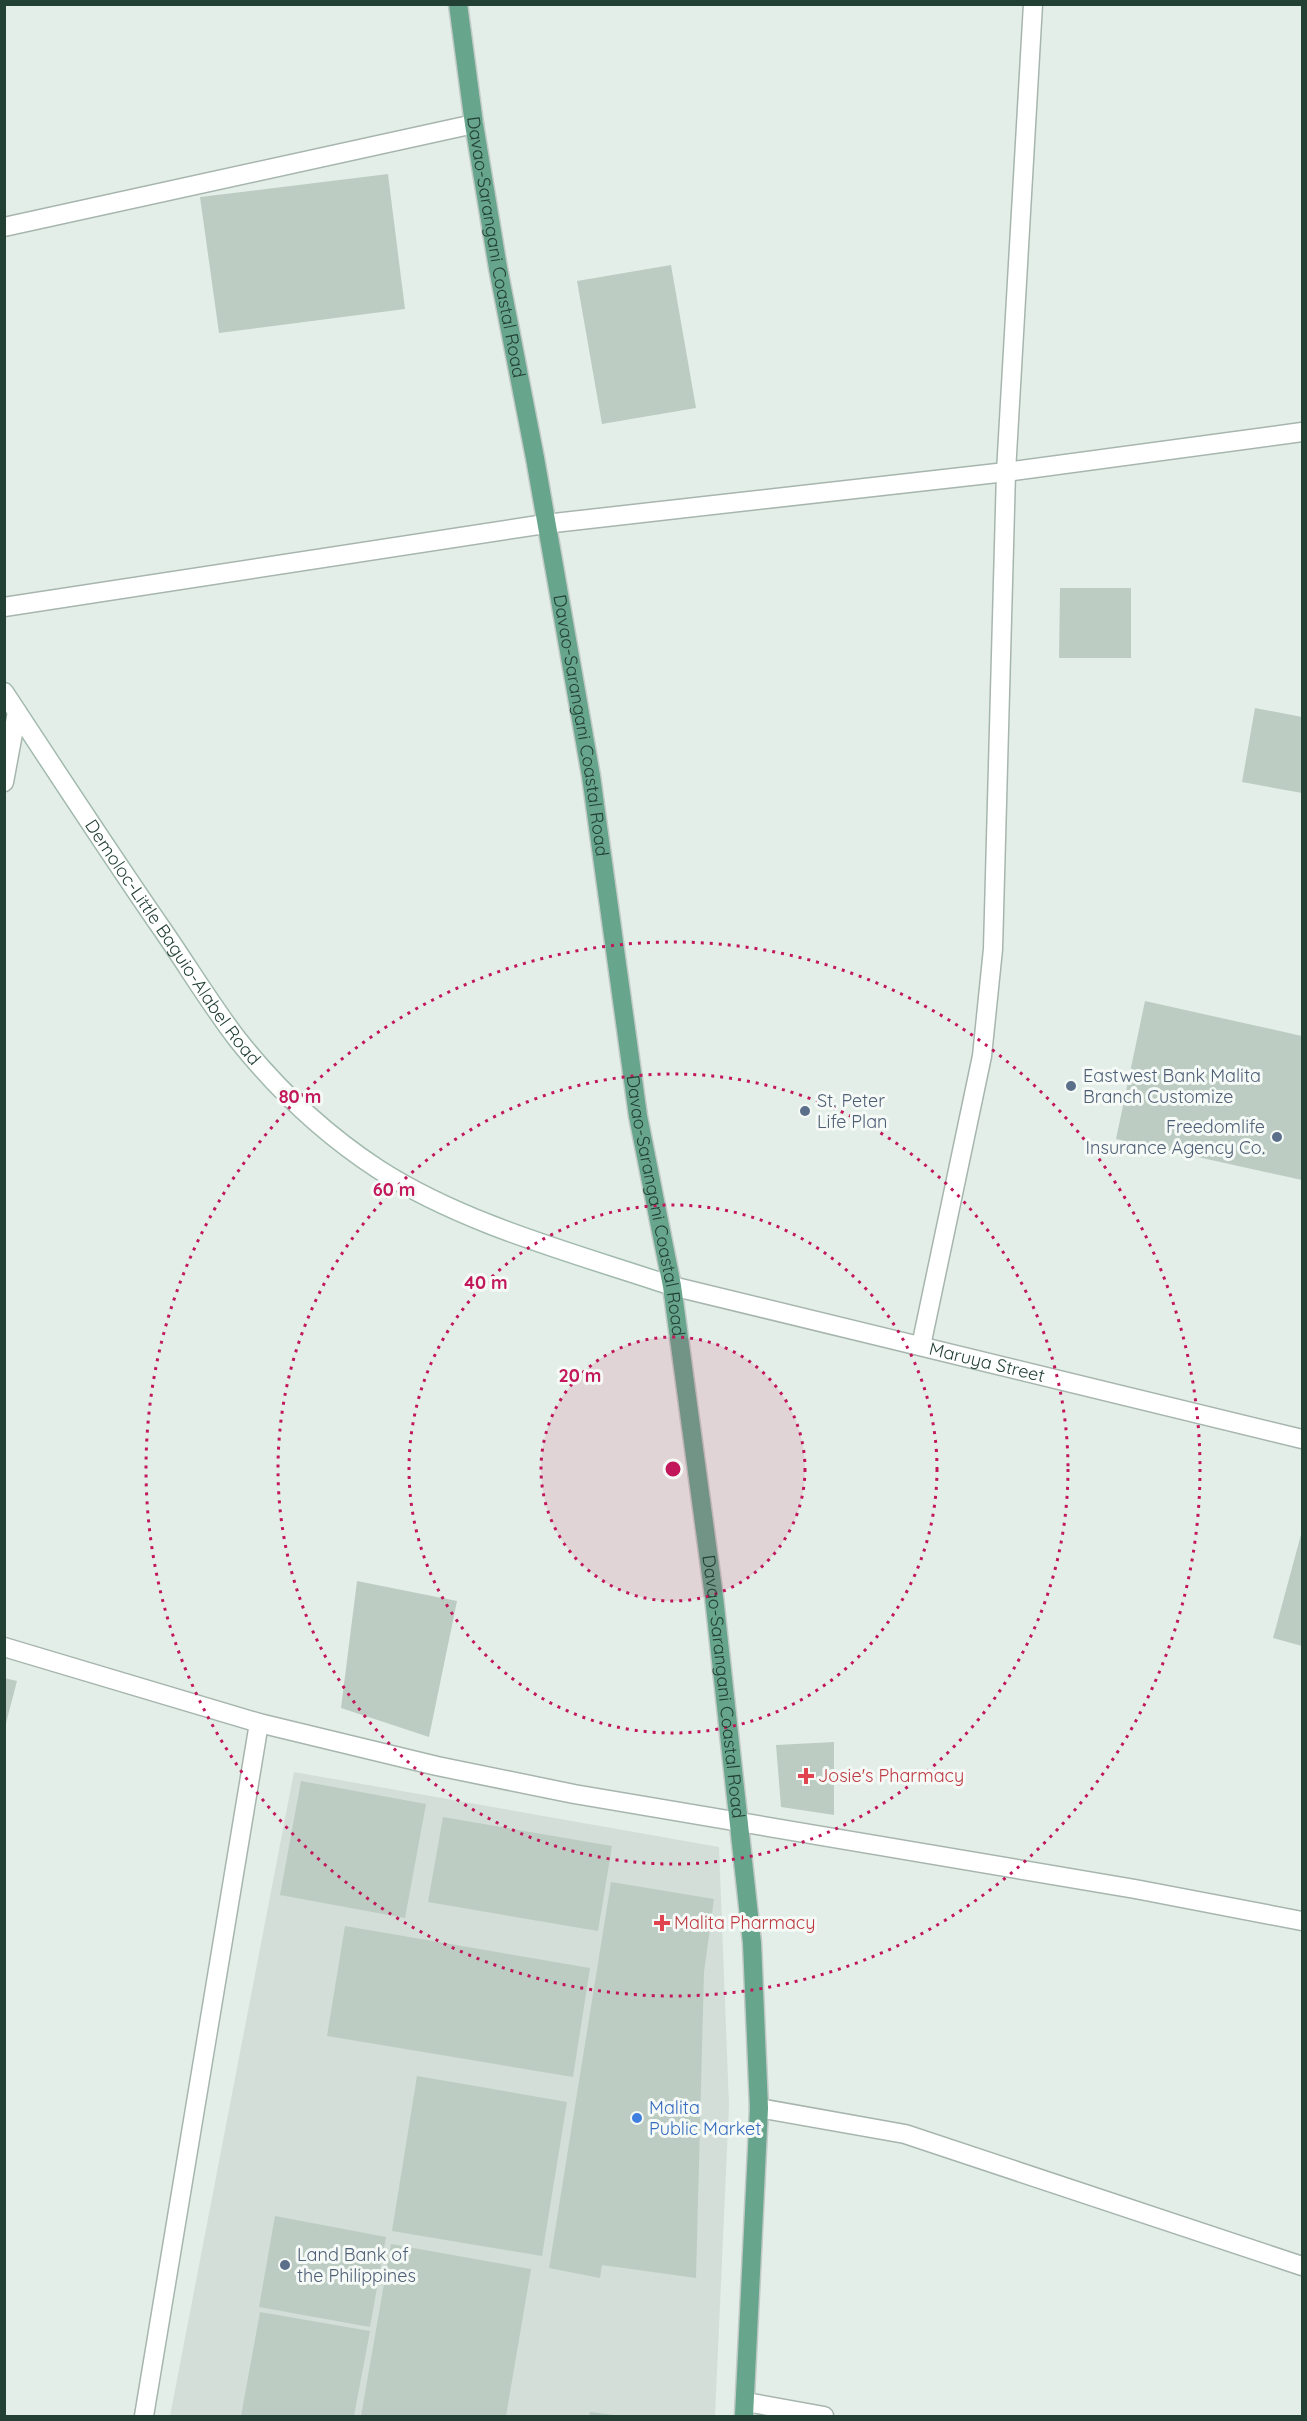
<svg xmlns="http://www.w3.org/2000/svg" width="1307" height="2421" font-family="Quicksand,sans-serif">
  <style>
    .built { fill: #d2ded7 }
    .building { fill: #bcccc3 }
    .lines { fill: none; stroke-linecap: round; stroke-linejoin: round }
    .street-casing { stroke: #a6b6ae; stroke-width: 21 }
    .secondary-casing { stroke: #a2baae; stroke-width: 21 }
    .primary-casing { stroke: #c1cac6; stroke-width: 21 }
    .street { stroke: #fff; stroke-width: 18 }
    .secondary { stroke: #fff; stroke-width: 18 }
    .primary { stroke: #67a58c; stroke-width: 18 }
    .ring { fill: none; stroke: #c2185b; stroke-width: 3; stroke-dasharray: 3 6 }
    .service-dot { fill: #5c6f8a; stroke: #f5faf7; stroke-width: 2 }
    .health-dot { fill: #e0444e; stroke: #f5faf7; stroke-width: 2 }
    .shop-dot { fill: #3f7fe0; stroke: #f5faf7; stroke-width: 2 }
    .labels { text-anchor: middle; stroke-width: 6; stroke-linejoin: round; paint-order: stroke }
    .street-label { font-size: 18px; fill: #224034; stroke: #f5faf7 }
    .service-label { font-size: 18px; fill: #4e5e75; stroke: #f5faf7; text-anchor: start }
    .health-label { font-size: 18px; fill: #be3a42; stroke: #f5faf7; text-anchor: start }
    .shop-label { font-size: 18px; fill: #366cbe; stroke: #f5faf7; text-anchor: start }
    .centre { fill: #c2185b; stroke: #f5faf7; stroke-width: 3 }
    .ring-label { font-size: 18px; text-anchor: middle; font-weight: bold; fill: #c2185b; stroke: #f5faf7; stroke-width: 6; stroke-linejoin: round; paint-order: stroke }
  </style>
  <rect width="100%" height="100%" fill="#e4eee8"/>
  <path class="built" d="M294,1772L719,1847L729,2105L715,2416H170Z"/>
  <g class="building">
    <path d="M388,174L405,309L219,333L200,197Z"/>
    <path d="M671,265L696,408L602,424L577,281Z"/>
    <path d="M1060,588H1131V658H1059Z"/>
    <path d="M1255,708L1302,717V793L1242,782Z"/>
    <path d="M1145,1001L1302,1036V1180L1116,1139Z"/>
    <path d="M1302,1531V1646L1273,1638Z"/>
    <path d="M357,1581L457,1601L429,1737L341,1708Z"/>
    <path d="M4,1678L17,1681L5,1727H4Z"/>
    <path d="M834,1742V1815L781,1807L776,1745Z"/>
    <path d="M301,1781L426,1804L405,1918L280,1895Z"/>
    <path d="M443,1817L612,1846L598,1931L428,1902Z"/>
    <path d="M611,1882L714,1899L704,1972L696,2278L602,2265L600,2278L549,2268Z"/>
    <path d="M345,1926L590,1968L573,2077L327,2036Z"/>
    <path d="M417,2076L567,2102L542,2256L392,2231Z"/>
    <path d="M275,2216L386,2237L370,2327L259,2307Z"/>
    <path d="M391,2244L531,2269L506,2416H361Z"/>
    <path d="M260,2312L370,2331L354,2416H241Z"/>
    <path d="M590,2412L614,2415V2416H589Z"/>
  </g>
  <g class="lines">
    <g class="street-casing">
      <g id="street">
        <path d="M4,227L474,124"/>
        <path d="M4,607L545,524L1006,472L1302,432"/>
        <path d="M4,782L17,712"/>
        <path id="s1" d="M672,1286L1302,1439"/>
        <path d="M921,1346L982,1056L993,949L1006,472L1033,4"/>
        <path d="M4,1647L259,1723L437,1766L574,1794L1135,1889L1302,1921"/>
        <path d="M759,2108L905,2134L1302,2266"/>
        <path d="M746,2402L824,2416"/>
        <path d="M144,2416L259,1723"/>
      </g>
    </g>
    <g class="secondary-casing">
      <g id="secondary">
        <path id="s2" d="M4,692C56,771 108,851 162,929C187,965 211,1005 238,1040C277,1089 326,1135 378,1169C465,1225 574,1253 672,1286"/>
      </g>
    </g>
    <g class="primary-casing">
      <g id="primary">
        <path id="s3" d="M458,4L474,124L498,268L535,458L591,776L638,1116L672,1286L714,1597L752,1943L759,2108L744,2416"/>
      </g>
    </g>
    <use href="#street" class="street"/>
    <use href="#secondary" class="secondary"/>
    <use href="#primary" class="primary"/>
  </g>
  <circle cx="673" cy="1469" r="132" fill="#c2185b" fill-opacity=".12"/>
  <g class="ring">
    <circle cx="673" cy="1469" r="132"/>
    <circle cx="673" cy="1469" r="264"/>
    <circle cx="673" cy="1469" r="395"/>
    <circle cx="673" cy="1469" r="527"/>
  </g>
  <g class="service-dot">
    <circle cx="1071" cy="1086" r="6"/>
    <circle cx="805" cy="1111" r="6"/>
    <circle cx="1277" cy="1137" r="6"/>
    <circle cx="285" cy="2265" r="6"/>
  </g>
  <g class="health-dot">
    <path d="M803 1767h6v6h6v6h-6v6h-6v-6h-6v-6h6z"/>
    <path d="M659 1914h6v6h6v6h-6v6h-6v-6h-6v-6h6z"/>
  </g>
  <circle class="shop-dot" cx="637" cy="2118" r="6"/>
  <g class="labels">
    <g class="street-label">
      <text dy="6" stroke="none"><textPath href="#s3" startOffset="246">Davao-Sarangani Coastal Road</textPath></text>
      <text dy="6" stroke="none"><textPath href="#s3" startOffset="732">Davao-Sarangani Coastal Road</textPath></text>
      <text dy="6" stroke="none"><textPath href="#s2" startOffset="302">Demoloc-Little Baguio-Alabel Road</textPath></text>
      <text dy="6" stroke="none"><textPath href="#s3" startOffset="1218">Davao-Sarangani Coastal Road</textPath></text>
      <text dy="6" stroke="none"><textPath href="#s1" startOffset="324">Maruya Street</textPath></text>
      <text dy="6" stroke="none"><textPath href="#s3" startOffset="1704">Davao-Sarangani Coastal Road</textPath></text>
    </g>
    <g class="service-label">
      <text x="1083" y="1082">Eastwest Bank Malita<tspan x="1083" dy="21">Branch Customize</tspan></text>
      <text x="817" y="1107">St. Peter<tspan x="817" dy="21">Life Plan</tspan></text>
      <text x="1265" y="1133" text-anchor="end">Freedomlife<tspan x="1265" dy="21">Insurance Agency Co.</tspan></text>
      <text x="297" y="2261">Land Bank of<tspan x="297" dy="21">the Philippines</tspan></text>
    </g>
    <g class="health-label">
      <text x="818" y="1782">Josie's Pharmacy</text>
      <text x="674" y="1929">Malita Pharmacy</text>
    </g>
    <g class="shop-label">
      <text x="649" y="2114">Malita<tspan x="649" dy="21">Public Market</tspan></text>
    </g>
  </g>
  <circle cx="673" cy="1469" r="9" class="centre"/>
  <g class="ring-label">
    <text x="300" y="1103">80 m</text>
    <text x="394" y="1196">60 m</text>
    <text x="486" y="1289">40 m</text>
    <text x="580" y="1382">20 m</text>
  </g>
  <rect width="1307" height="2421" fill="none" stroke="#224034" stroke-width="12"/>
</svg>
